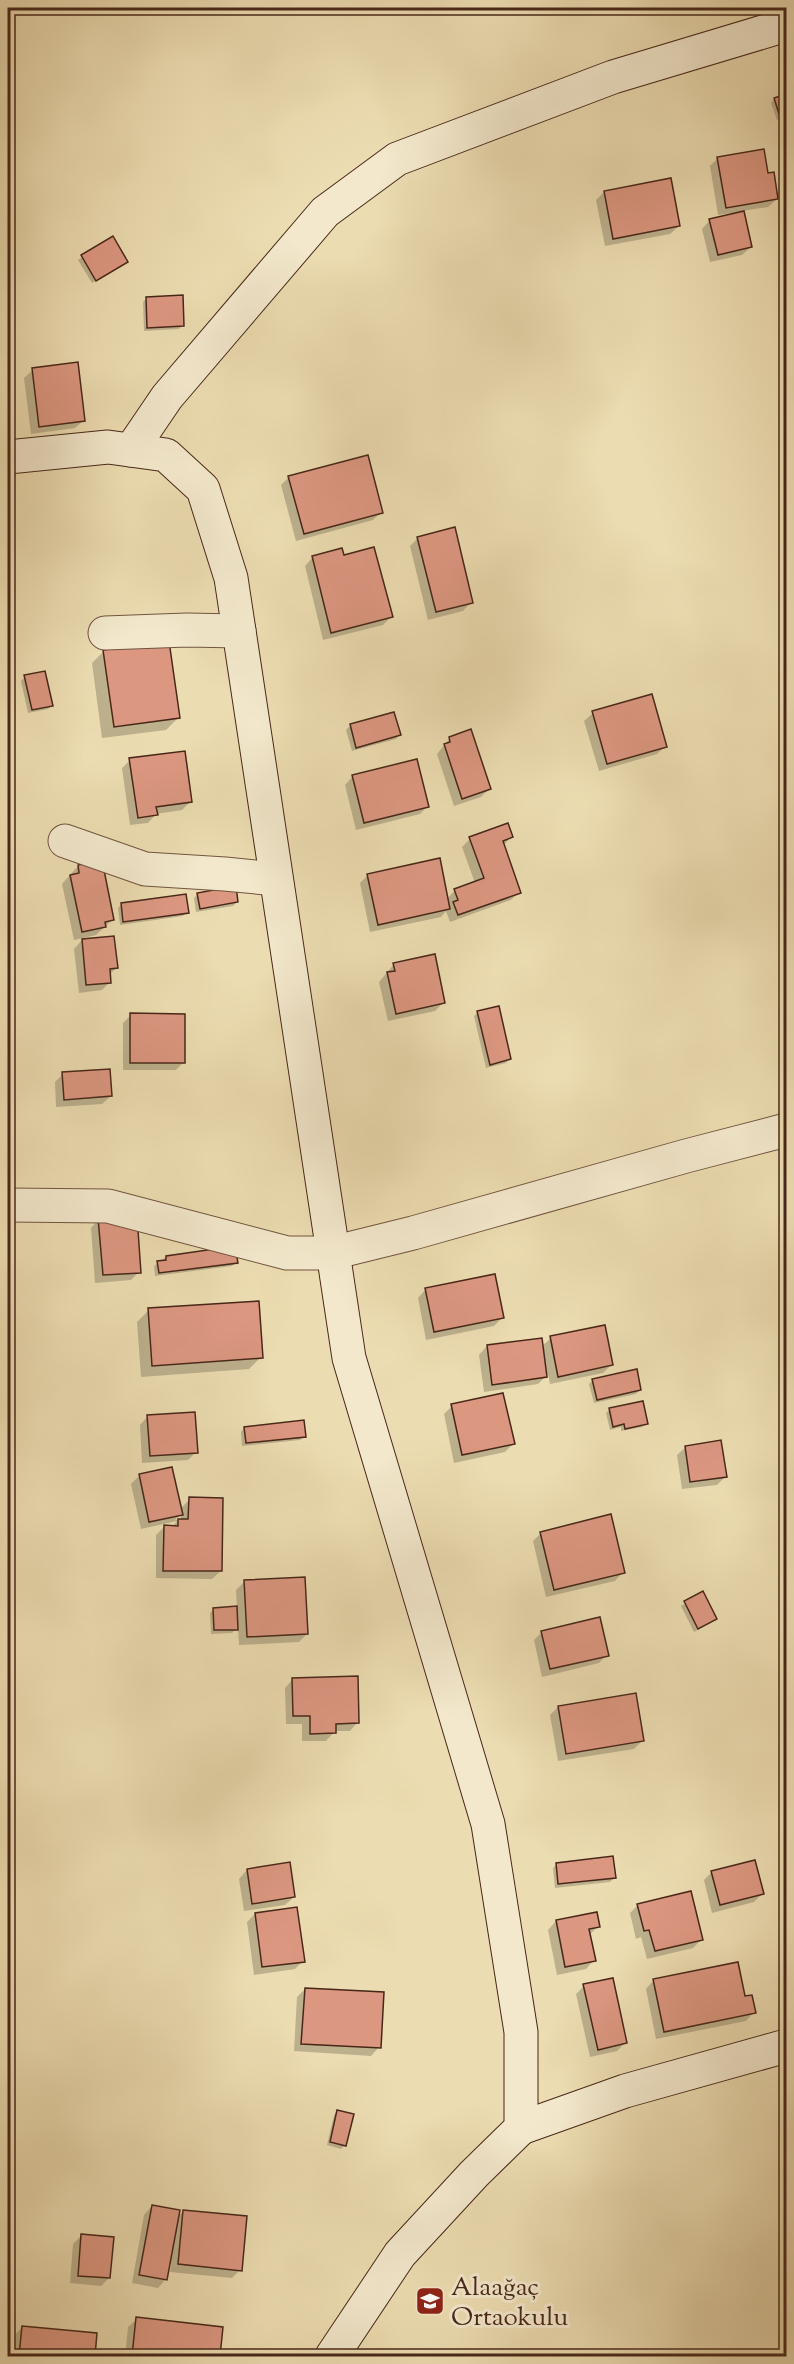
<svg xmlns="http://www.w3.org/2000/svg" width="794" height="2364" font-family="'Sorts Mill Goudy',serif">
  <style>
    .shadow { fill: #0003; fill-rule: evenodd }
    .building { fill: #dc9781; stroke: #482719; stroke-width: 1.5 }
    .lines { fill: none; stroke-linecap: round; stroke-linejoin: round }
    .street-casing { stroke: #71543f; stroke-width: 35 }
    .secondary-casing { stroke: #482719; stroke-width: 35 }
    .street { stroke: #f3e8cc; stroke-width: 33 }
    .secondary { stroke: #f3e8cc; stroke-width: 33 }
    .labels { text-anchor: middle; stroke-width: 6; stroke-linejoin: round; paint-order: stroke }
    .poi-label { font-size: 26px; fill: #482719; stroke: #f3e8cc; text-anchor: start }
  </style>
  <rect width="100%" height="100%" fill="#ecdcb1"/>
  <filter id="stains"><feTurbulence type="fractalNoise" baseFrequency=".00333" numOctaves="4"/><feColorMatrix values="0 0 0 0 .2 0 0 0 0 .09 0 0 0 0 .02 0 0 0 .5 -.17"/></filter>
  <radialGradient id="worn" r=".72"><stop offset=".6" stop-color="#630" stop-opacity="0"/><stop offset="1" stop-color="#630" stop-opacity=".3"/></radialGradient>
  <g class="shadow">
    <path d="M786,95V117L777,120L771,103L774,99Z"/>
    <path d="M718,158L767,175L777,199L768,207L742,211L751,247L742,255L710,262L702,229L710,220L732,215V213L718,215L710,166Z"/>
    <path d="M604,192L679,226L670,234L605,246L596,200Z"/>
    <path d="M112,238L126,262L92,283L78,260Z"/>
    <path d="M147,298L183,325L179,329L144,331L143,302Z"/>
    <path d="M33,370L84,420L75,428L31,434L24,378Z"/>
    <path d="M289,477L381,512L373,520L296,541L281,485Z"/>
    <path d="M418,538L471,602L463,611L428,620L410,546Z"/>
    <path d="M313,557H343L391,617L383,625L323,640L305,566Z"/>
    <path d="M104,651L178,718L166,730L102,738L92,663Z"/>
    <path d="M25,677L52,705L48,709L28,713L21,681Z"/>
    <path d="M393,713L399,735L396,739L352,751L346,730L350,726Z"/>
    <path d="M593,713L666,746L657,754L599,771L584,721Z"/>
    <path d="M450,738L489,789L481,797L454,806L437,754Z"/>
    <path d="M130,760L190,802L182,810L156,814L148,823L130,825L122,768Z"/>
    <path d="M353,776L428,806L420,814L356,830L345,785Z"/>
    <path d="M511,837L503,846L519,892L511,900L450,922L446,911L441,917L370,932L360,883L368,875L447,899L455,890L475,883L462,847L470,839Z"/>
    <path d="M78,866L112,920L96,935L74,940L62,884Z"/>
    <path d="M197,895L237,902L233,906L196,912L194,898Z"/>
    <path d="M122,904L187,912L183,916L120,925L118,908Z"/>
    <path d="M82,940L116,968L109,975L110,982L102,990L79,993L74,949Z"/>
    <path d="M394,964L443,1003L435,1011L388,1021L379,982Z"/>
    <path d="M478,1012L510,1059L506,1063L486,1068L474,1016Z"/>
    <path d="M131,1015L184,1062L176,1070H123V1023Z"/>
    <path d="M63,1074L111,1096L102,1104L56,1107L55,1082Z"/>
    <path d="M99,1219L139,1272L131,1280L95,1283L91,1228Z"/>
    <path d="M166,1257L236,1262L232,1266L155,1276L154,1266Z"/>
    <path d="M426,1289L502,1318L494,1326L426,1340L418,1298Z"/>
    <path d="M149,1310L261,1357L249,1369L141,1377L137,1322Z"/>
    <path d="M551,1338L611,1365L603,1373L550,1384L548,1374L538,1384L484,1392L479,1355L487,1346H542Z"/>
    <path d="M593,1380L640,1390L636,1394L594,1403L589,1384Z"/>
    <path d="M452,1406L513,1444L505,1452L454,1463L444,1414Z"/>
    <path d="M610,1409L646,1423L642,1427L621,1431V1427L610,1430L606,1413Z"/>
    <path d="M148,1416L196,1452L188,1460L142,1463L140,1425Z"/>
    <path d="M244,1428L304,1436L300,1440L242,1446L241,1432Z"/>
    <path d="M686,1447L725,1477L717,1485L682,1489L677,1455Z"/>
    <path d="M140,1475L180,1509L190,1499L221,1571L212,1579L156,1578V1535L164,1527H172L177,1521L141,1529L131,1484ZM181,1514V1520H175Z"/>
    <path d="M541,1533L623,1572L615,1581L546,1597L533,1541Z"/>
    <path d="M244,1582L307,1634L299,1642L239,1645L238,1627L232,1633L211,1634L210,1613L214,1609L237,1608L236,1590Z"/>
    <path d="M703,1593L716,1619L694,1632L681,1606Z"/>
    <path d="M542,1632L607,1655L599,1663L542,1677L534,1640Z"/>
    <path d="M293,1679L358,1722L350,1731H335L326,1741H302V1724H286L285,1688Z"/>
    <path d="M558,1707L642,1741L634,1749L558,1761L550,1715Z"/>
    <path d="M557,1864L614,1878L610,1882L555,1888L553,1868Z"/>
    <path d="M247,1870L294,1897L285,1905L244,1911L239,1879Z"/>
    <path d="M712,1872L762,1894L754,1902L712,1913L704,1880Z"/>
    <path d="M638,1905L701,1940L693,1948L647,1959L641,1937L636,1939L630,1913Z"/>
    <path d="M255,1914L303,1961L295,1969L254,1975L247,1922Z"/>
    <path d="M556,1921L599,1926L589,1935L594,1960L586,1969L557,1975L548,1930Z"/>
    <path d="M654,1980L743,1997L754,2012L746,2021L656,2039L646,1989Z"/>
    <path d="M584,1986L625,2043L617,2051L590,2057L576,1994Z"/>
    <path d="M305,1989L379,2047L371,2056L294,2051L297,1997Z"/>
    <path d="M338,2111L345,2145L341,2149L327,2145L334,2115Z"/>
    <path d="M152,2206L177,2217L184,2211L240,2270L232,2278L170,2272L171,2264L169,2263L166,2279L158,2288L132,2283L144,2215Z"/>
    <path d="M82,2235L109,2278L101,2286L70,2283L73,2244Z"/>
    <path d="M137,2319L222,2328L219,2356H125L128,2327Z"/>
    <path d="M22,2327L95,2334L93,2356H12L14,2336Z"/>
  </g>
  <g class="building">
    <path d="M786,94V115L780,117L774,98Z"/>
    <path d="M764,149L768,173L774,172L778,199L726,208L717,157Z"/>
    <path d="M671,178L680,226L613,239L604,191Z"/>
    <path d="M744,211L752,247L718,255L709,219Z"/>
    <path d="M113,236L128,262L96,281L81,255Z"/>
    <path d="M183,295L184,326L147,328L146,297Z"/>
    <path d="M78,362L85,421L39,427L32,368Z"/>
    <path d="M368,455L383,513L304,534L288,476Z"/>
    <path d="M455,527L473,603L436,612L417,537Z"/>
    <path d="M374,547L393,617L331,633L312,556L342,548L344,555Z"/>
    <path d="M169,641L180,718L114,727L103,650Z"/>
    <path d="M45,671L53,706L32,710L24,675Z"/>
    <path d="M652,694L667,747L607,764L592,711Z"/>
    <path d="M394,712L401,735L356,748L350,724Z"/>
    <path d="M471,729L491,789L462,799L444,744L450,742L449,737Z"/>
    <path d="M185,751L192,802L156,807L158,815L138,818L129,758Z"/>
    <path d="M417,759L429,807L364,823L352,775Z"/>
    <path d="M508,823L513,837L503,841L521,893L458,915L453,902L458,900L454,889L484,878L469,837Z"/>
    <path d="M440,858L450,909L378,925L367,874Z"/>
    <path d="M102,860L114,920L105,922L106,927L82,932L70,875L79,873L78,865Z"/>
    <path d="M236,886L238,902L200,909L197,893Z"/>
    <path d="M186,894L189,913L123,922L121,903Z"/>
    <path d="M114,936L118,968L110,969L111,983L86,985L82,939Z"/>
    <path d="M435,954L445,1003L396,1014L387,972L395,971L393,963Z"/>
    <path d="M499,1006L511,1059L490,1065L477,1011Z"/>
    <path d="M130,1013L185,1014V1063H130Z"/>
    <path d="M110,1069L112,1096L64,1100L62,1072Z"/>
    <path d="M137,1216L141,1273L103,1275L98,1218Z"/>
    <path d="M235,1246L238,1263L159,1273L157,1261L166,1260V1256Z"/>
    <path d="M495,1274L504,1318L434,1332L425,1288Z"/>
    <path d="M259,1301L263,1358L152,1366L148,1308Z"/>
    <path d="M605,1325L613,1365L558,1377L550,1336Z"/>
    <path d="M542,1338L547,1377L492,1385L487,1345Z"/>
    <path d="M637,1369L641,1390L597,1400L592,1379Z"/>
    <path d="M503,1393L515,1444L462,1455L451,1404Z"/>
    <path d="M643,1401L648,1424L625,1429L624,1424L613,1427L609,1408Z"/>
    <path d="M195,1412L198,1453L150,1456L147,1415Z"/>
    <path d="M304,1420L306,1437L246,1443L244,1427Z"/>
    <path d="M721,1440L727,1477L690,1482L685,1446Z"/>
    <path d="M172,1467L183,1515L149,1522L139,1474Z"/>
    <path d="M189,1497L223,1498L222,1571H163L164,1525L178,1526V1519H188Z"/>
    <path d="M611,1514L625,1573L554,1590L540,1532Z"/>
    <path d="M305,1577L308,1634L247,1637L244,1580Z"/>
    <path d="M703,1591L717,1619L698,1629L684,1601Z"/>
    <path d="M237,1606L238,1630H214L213,1608Z"/>
    <path d="M600,1617L609,1656L550,1669L541,1631Z"/>
    <path d="M358,1676L359,1723L336,1724V1733L310,1734V1716H293L292,1678Z"/>
    <path d="M636,1693L644,1741L566,1754L558,1706Z"/>
    <path d="M613,1856L616,1878L558,1884L556,1863Z"/>
    <path d="M755,1860L764,1894L720,1905L711,1871Z"/>
    <path d="M290,1862L295,1897L252,1904L247,1869Z"/>
    <path d="M691,1891L703,1940L655,1951L649,1930L644,1931L637,1904Z"/>
    <path d="M297,1907L305,1962L262,1967L255,1913Z"/>
    <path d="M597,1912L600,1927L589,1929L596,1961L565,1967L556,1920Z"/>
    <path d="M738,1962L745,1996L752,1995L756,2013L664,2032L653,1979Z"/>
    <path d="M613,1978L627,2043L598,2050L583,1984Z"/>
    <path d="M305,1988L384,1992L381,2048L301,2044Z"/>
    <path d="M337,2110L354,2114L346,2146L330,2142Z"/>
    <path d="M152,2205L180,2210L167,2280L139,2275Z"/>
    <path d="M183,2210L247,2216L242,2271L178,2264Z"/>
    <path d="M81,2234L114,2237L110,2278L78,2276Z"/>
    <path d="M136,2317L223,2327L220,2356H132Z"/>
    <path d="M22,2326L97,2333L95,2356H19Z"/>
  </g>
  <g class="lines">
    <g class="street-casing">
      <g id="street">
        <path d="M105,633L187,630L239,631"/>
        <path d="M65,841L145,869L225,874L276,879"/>
        <path d="M8,1205L108,1206L287,1253H332L413,1233L686,1156L786,1130"/>
      </g>
    </g>
    <g class="secondary-casing">
      <g id="secondary">
        <path d="M131,450L167,397L325,212L397,159L613,77L786,25"/>
        <path d="M8,457L108,447L166,455L203,489L231,578L349,1358L488,1824L521,2032V2128L474,2174L400,2254L332,2356"/>
        <path d="M521,2128L625,2091L786,2046"/>
      </g>
    </g>
    <use href="#street" class="street"/>
    <use href="#secondary" class="secondary"/>
  </g>
  <defs>
    <g id="school-square" transform="scale(1.5)"><rect x="-9" y="-9" width="18" height="18" rx="4" fill="#8f2418" stroke="#f3e8cc"/><path d="M0-5L7-2L0 1L-7-2ZM-4 1L0 2.5L4 1V4Q0 6-4 4Z" fill="#fff"/></g>
  </defs>
  <g fill-rule="evenodd">
    <use href="#school-square" x="430" y="2301"/>
  </g>
  <g class="labels">
    <g class="poi-label">
      <text x="451" y="2295">Alaağaç<tspan x="451" dy="30">Ortaokulu</tspan></text>
    </g>
  </g>
  <rect width="794" height="2364" fill="none" stroke="#ecdcb1" stroke-width="30"/>
  <rect x="9" y="9" width="776" height="2346" fill="none" stroke="#482719" stroke-width="3"/>
  <rect x="15" y="15" width="764" height="2334" fill="none" stroke="#482719" stroke-width="1.5"/>
  <rect width="100%" height="100%" filter="url(#stains)"/>
  <rect width="100%" height="100%" fill="url(#worn)"/>
</svg>
